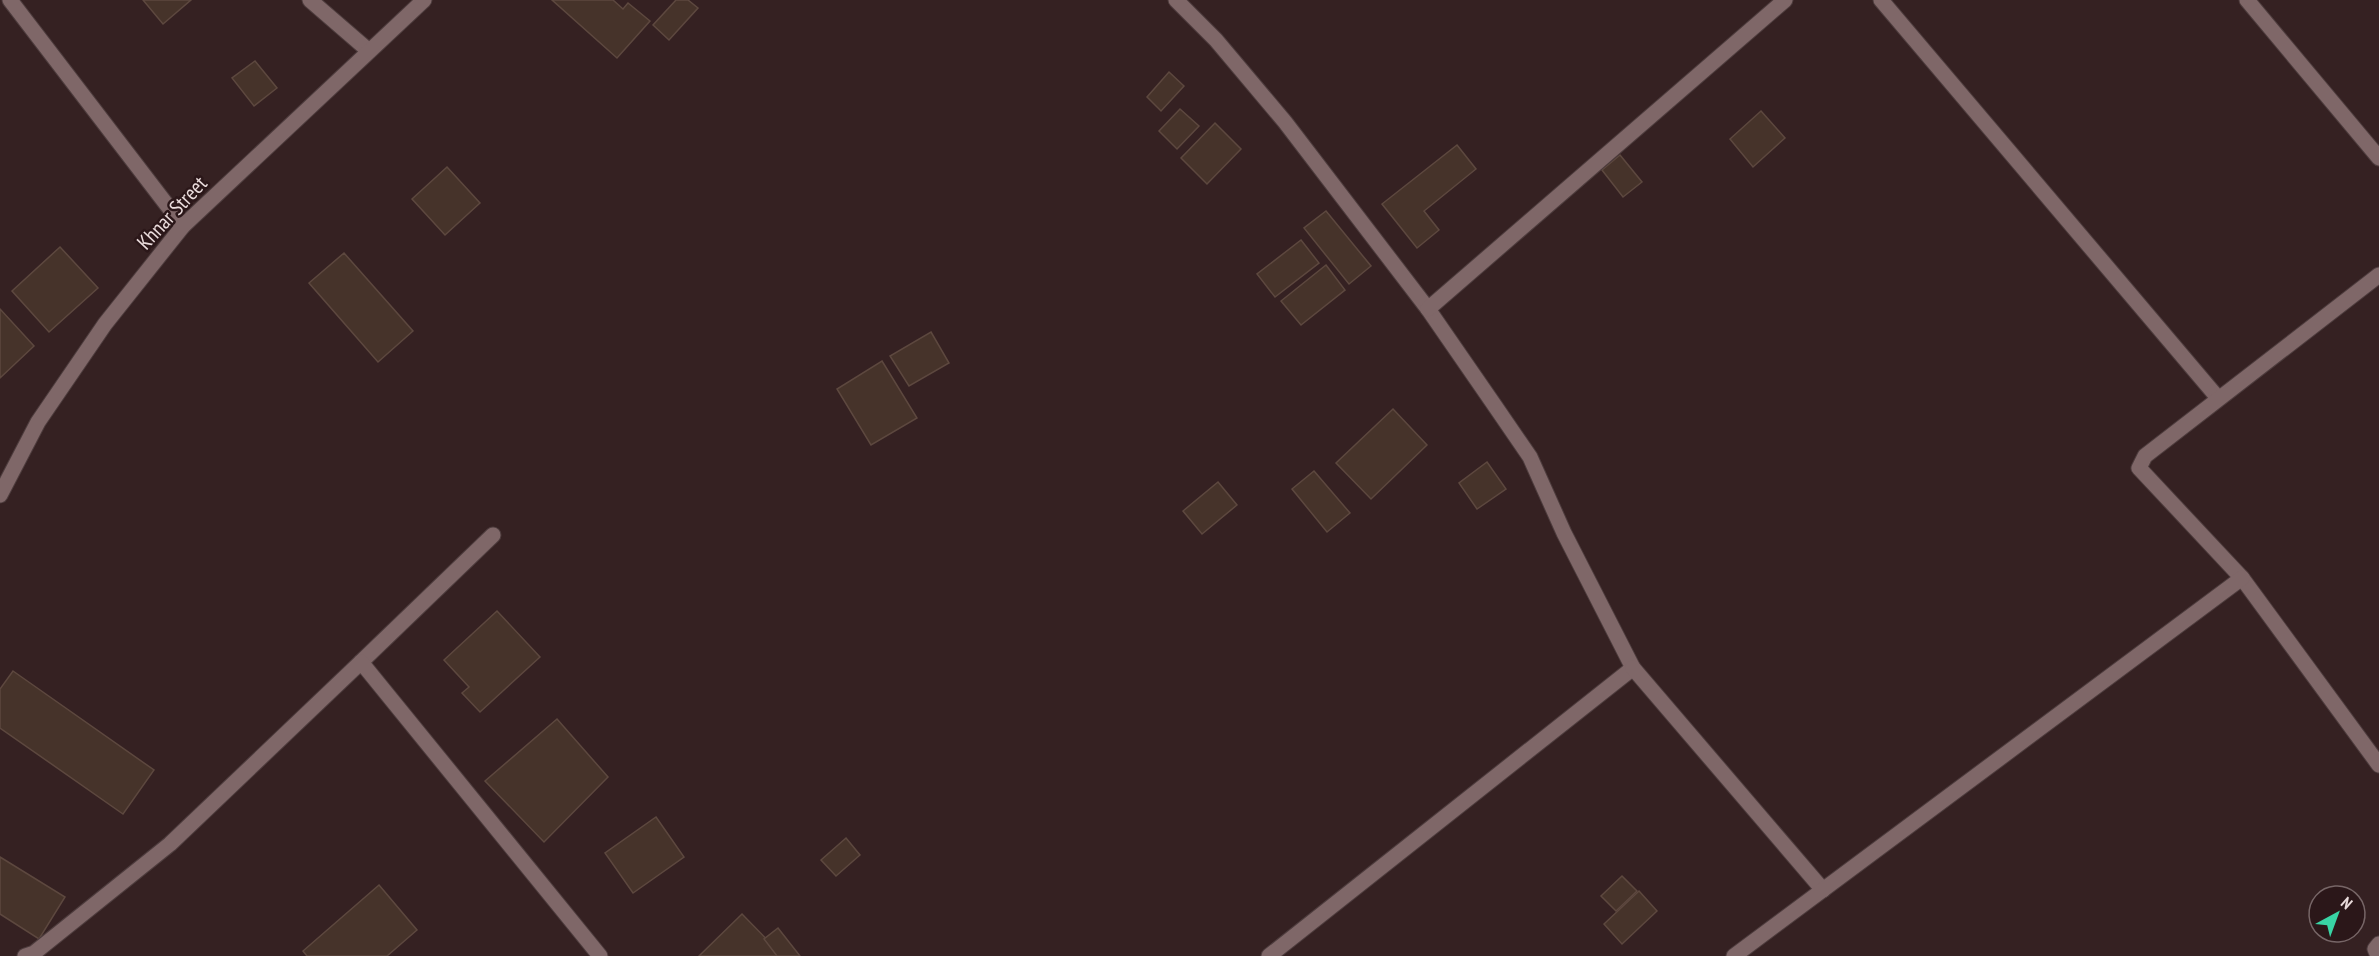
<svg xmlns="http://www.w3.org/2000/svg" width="2379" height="956" font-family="'PT Sans Narrow',sans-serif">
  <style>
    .building { fill: #46332a; stroke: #5d483f; stroke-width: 1.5 }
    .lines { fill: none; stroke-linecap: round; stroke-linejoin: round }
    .minor-casing { stroke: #4d3c3d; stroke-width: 17 }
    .minor { stroke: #7f6768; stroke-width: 15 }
    .labels { text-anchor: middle; stroke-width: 5; stroke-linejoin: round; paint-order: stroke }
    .street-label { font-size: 21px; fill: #eadcdc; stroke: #2b1719 }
  </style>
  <rect width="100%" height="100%" fill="#352122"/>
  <g class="building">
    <path d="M143,0H191L163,24Z"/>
    <path d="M552,0H613L623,9L628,3L650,21L617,58Z"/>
    <path d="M676,0H688L698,8L669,40L653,25Z"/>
    <path d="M255,61L277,88L254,106L232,78Z"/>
    <path d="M1169,72L1184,86L1161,111L1147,97Z"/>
    <path d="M1180,109L1199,126L1177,149L1159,131Z"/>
    <path d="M1761,111L1785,138L1753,167L1730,139Z"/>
    <path d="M1215,123L1241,149L1207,184L1181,158Z"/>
    <path d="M1457,145L1476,169L1424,211L1439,230L1417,248L1382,204Z"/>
    <path d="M1620,155L1642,182L1623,197L1602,170Z"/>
    <path d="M447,167L480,203L445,235L412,199Z"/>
    <path d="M1326,211L1371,266L1349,284L1304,228Z"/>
    <path d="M1301,240L1319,263L1275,297L1257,274Z"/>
    <path d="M60,247L98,288L49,332L12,291Z"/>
    <path d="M344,253L413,331L378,362L309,283Z"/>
    <path d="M1326,265L1345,290L1301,325L1281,301Z"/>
    <path d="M0,309L34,346L0,378Z"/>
    <path d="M931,332L949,363L909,386L890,356Z"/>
    <path d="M882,361L917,418L871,445L837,389Z"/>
    <path d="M1393,409L1427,445L1371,499L1336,463Z"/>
    <path d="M1487,462L1506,489L1477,509L1459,483Z"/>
    <path d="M1314,471L1350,513L1327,532L1292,489Z"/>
    <path d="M1218,482L1237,505L1202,534L1183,511Z"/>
    <path d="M497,611L540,657L480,712L462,693L469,687L444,660Z"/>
    <path d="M13,671L154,770L123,814L0,728V689Z"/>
    <path d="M557,719L608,777L544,842L485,781Z"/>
    <path d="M656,817L684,857L633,893L605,853Z"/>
    <path d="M846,838L860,855L836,876L821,860Z"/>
    <path d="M0,857L65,897L39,939L0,914Z"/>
    <path d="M1622,876L1637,891L1616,911L1601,896Z"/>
    <path d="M379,885L417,930L387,956H307L303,951Z"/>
    <path d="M1639,891L1657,911L1622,944L1604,924Z"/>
    <path d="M742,914L783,956H699Z"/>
    <path d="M778,928L800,956H777L764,939Z"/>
  </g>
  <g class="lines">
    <g class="minor-casing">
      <g id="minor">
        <path d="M10,0L183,226"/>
        <path d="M310,0L369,51"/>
        <path d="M1176,0L1216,40L1285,122L1428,309L1495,406L1530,457L1564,533L1633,668L1269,956"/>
        <path d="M1881,0L2218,398"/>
        <path d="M2247,0L2379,158"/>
        <path d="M2379,275L2145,456L2139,468L2242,578L2379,765"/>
        <path d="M1428,309L1785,0"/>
        <path d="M0,495L38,422L105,324L183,226L424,0"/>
        <path d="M361,662L493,535"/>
        <path d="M1633,668L1823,890"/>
        <path d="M25,956L34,953L170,844L361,662L600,956"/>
        <path d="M1734,956L2242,578"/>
        <path d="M2378,956L2375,949L2379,944"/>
      </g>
    </g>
    <use href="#minor" class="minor"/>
  </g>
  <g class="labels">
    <g class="street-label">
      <text transform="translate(172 213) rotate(-47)" y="7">Khnar Street</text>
    </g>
  </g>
  <g transform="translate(2337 914) rotate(41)"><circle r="28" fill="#2b1719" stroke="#776667" stroke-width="1.5"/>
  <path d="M0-4.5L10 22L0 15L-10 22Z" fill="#39d4a5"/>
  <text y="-9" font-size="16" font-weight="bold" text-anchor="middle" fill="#eadcdc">N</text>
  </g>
</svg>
